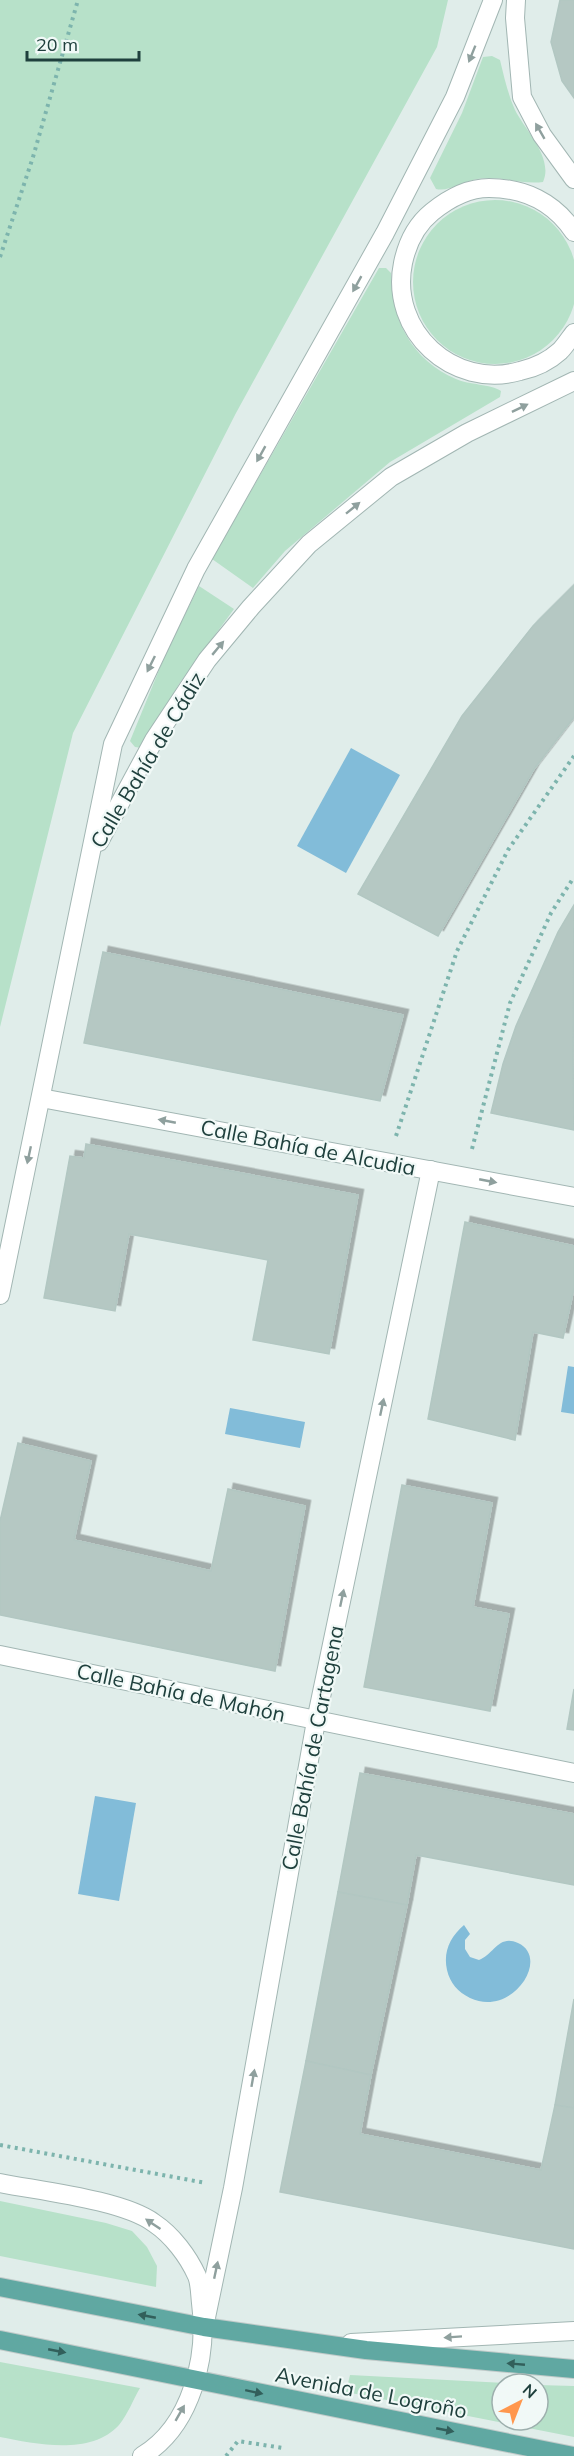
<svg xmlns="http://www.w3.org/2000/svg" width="574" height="2456" font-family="Mulish,sans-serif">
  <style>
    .green { fill: #b7e1c9 }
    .water { fill: #82bcd9 }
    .building { fill: #b5c8c3; stroke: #b2c7c2; stroke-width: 1.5; filter: url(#shadow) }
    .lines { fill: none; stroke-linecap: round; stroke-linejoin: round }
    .minor-casing { stroke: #a2b6b3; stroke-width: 20 }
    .major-casing { stroke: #c0cac9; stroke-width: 20 }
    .path { stroke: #7db4ad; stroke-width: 4; stroke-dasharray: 3 4.5; stroke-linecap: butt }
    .minor { stroke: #fff; stroke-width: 18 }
    .major { stroke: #60a8a2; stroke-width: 18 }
    .oneway { fill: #8fa09e }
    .oneway2 { fill: #325f5b }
    .labels { text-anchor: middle; stroke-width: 4.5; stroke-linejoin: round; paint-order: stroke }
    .street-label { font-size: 21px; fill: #1f403d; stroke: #f1f9f7 }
  </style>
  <defs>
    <filter id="shadow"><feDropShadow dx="5.5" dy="-5.5" stdDeviation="0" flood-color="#0004"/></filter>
  </defs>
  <rect width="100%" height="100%" fill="#e0edea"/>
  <g class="green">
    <path d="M0,0H448L437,47L236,413L73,733L0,1027Z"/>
    <path d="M492,56L500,60C504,77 508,94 515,110C525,130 554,158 543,182C521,185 500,175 477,179C464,181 449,192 436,189L430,178L462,113L483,57Z"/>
    <circle cx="495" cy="282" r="82"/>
    <path d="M379,268H386L391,273C391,320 412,360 456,379C469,385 491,384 501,391L500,397L390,462L285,551L253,588L212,559Z"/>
    <path d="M199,586L234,609L179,684L142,748L135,747L130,741L166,653Z"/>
    <path d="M0,2201L106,2223L132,2231L147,2247L157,2266L156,2287L0,2256Z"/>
    <path d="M0,2362L140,2388C133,2400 128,2414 119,2425C91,2456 36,2444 0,2437Z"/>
    <path d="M350,2375L527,2384H502V2420H538V2385L574,2386V2437L346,2392Z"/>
  </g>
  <g class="water">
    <path d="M351,748L400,775L346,873L297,846Z"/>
    <path d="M568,1366L574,1367V1414L561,1412Z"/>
    <path d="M230,1408L305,1422L300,1448L225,1434Z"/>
    <path d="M95,1796L136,1803L119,1901L78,1894Z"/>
    <path d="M464,1925L470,1934L465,1940V1949L470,1957L479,1960C494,1954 499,1934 518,1943C551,1958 512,2018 470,1998C458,1992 450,1983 447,1970C443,1952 450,1937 464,1925Z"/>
  </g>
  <g class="building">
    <path d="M560,0H574V98L562,81L551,42Z"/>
    <path d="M574,585V717L534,769L438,936L358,894L462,716L533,626Z"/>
    <path d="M574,905L573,1063L574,1130L491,1113L503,1064L516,1026L558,932Z"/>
    <path d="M103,952L403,1015L380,1101L84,1043Z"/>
    <path d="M86,1144L358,1195L329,1354L253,1340L268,1260L129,1234L115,1311L44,1298L70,1156L84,1158Z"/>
    <path d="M465,1222L574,1246V1288L563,1338L533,1332L515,1440L428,1419Z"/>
    <path d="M18,1443L91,1461L74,1540L211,1571L228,1489L305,1506L275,1671L0,1615V1521Z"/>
    <path d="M402,1485L492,1503L473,1607L509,1614L490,1711L364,1687Z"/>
    <path d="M574,1689V1730L567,1729Z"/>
    <path d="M360,1773L574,1814V1885L416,1855L407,1905L338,1892Z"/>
    <path d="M338,1892L407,1905L371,2075L306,2061Z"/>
    <path d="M574,1999V2108L555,2105Z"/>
    <path d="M306,2061L371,2075L360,2134L541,2170L555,2105L574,2108V2249L280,2192Z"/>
  </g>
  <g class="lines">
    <g class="minor-casing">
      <g id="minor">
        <path d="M516,0L515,18L522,97L542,135L574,179"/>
        <path d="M574,232C554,202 524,188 489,188C467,188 448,199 432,212C416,225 407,244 403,263C389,331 453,390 520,371C534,368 549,361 560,351C565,346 570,338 574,333"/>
        <path d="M99,842L154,740L207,660L251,607L309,544L391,477L467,433L574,381"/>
        <path d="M41,1098L574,1197"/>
        <path d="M0,1295L113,744L196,569L385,233L455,97L493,0"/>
        <path d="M0,1655L574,1773"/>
        <path d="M0,2183C40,2191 123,2200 154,2223C172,2235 188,2256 197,2276C200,2283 200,2294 201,2303C208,2356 192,2426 142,2456"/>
        <path d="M204,2327L233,2188L316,1721L431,1170"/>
        <path d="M351,2343L574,2331"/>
      </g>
    </g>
    <g class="major-casing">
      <g id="major">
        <path d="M0,2287L204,2327L366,2350L574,2369"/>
        <path d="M0,2340L573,2456"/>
      </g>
    </g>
    <g class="path">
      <path d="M0,257L33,157L78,0"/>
      <path d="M396,1136L457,951L508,850L574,756"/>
      <path d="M472,1149L510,1003L551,913L574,877"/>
      <path d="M0,2145L206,2183"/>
      <path d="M226,2456L238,2441L283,2448"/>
    </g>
    <use href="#minor" class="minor"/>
    <use href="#major" class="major"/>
  </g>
  <defs><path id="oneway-solid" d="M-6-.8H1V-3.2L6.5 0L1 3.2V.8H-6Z" transform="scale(1.5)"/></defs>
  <g class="oneway">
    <use href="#oneway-solid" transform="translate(472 54) rotate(112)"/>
    <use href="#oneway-solid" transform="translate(540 131) rotate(-120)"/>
    <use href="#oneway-solid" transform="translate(357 284) rotate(119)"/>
    <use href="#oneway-solid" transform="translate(520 408) rotate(-26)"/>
    <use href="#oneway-solid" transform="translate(261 454) rotate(119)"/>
    <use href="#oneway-solid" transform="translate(353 508) rotate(-39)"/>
    <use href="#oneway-solid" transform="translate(218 648) rotate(-50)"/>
    <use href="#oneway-solid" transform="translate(151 664) rotate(116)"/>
    <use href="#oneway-solid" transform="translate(167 1121) rotate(-169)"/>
    <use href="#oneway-solid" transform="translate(29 1155) rotate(102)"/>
    <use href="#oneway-solid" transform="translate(488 1181) rotate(11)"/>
    <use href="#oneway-solid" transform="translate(382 1407) rotate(-78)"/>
    <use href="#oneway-solid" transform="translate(342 1598) rotate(-78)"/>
    <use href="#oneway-solid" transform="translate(253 2078) rotate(-80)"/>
    <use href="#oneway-solid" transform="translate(153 2224) rotate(-146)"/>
    <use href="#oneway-solid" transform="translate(216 2270) rotate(-78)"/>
    <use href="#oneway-solid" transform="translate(453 2337) rotate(176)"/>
    <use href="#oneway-solid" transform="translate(180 2413) rotate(-60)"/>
  </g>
  <g class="oneway2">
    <use href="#oneway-solid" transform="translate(147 2316) rotate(-169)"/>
    <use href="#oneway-solid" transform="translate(57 2351) rotate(11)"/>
    <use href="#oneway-solid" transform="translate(516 2364) rotate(-175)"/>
    <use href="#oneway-solid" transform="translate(254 2392) rotate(12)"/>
    <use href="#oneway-solid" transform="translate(445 2430) rotate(11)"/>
  </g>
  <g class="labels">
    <g class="street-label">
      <text transform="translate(148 760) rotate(-59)" y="7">Calle Bahía de Cádiz</text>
      <text transform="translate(308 1148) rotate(11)" y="7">Calle Bahía de Alcudia</text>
      <text transform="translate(181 1693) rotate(12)" y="7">Calle Bahía de Mahón</text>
      <text transform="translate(313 1748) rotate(-79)" y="7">Calle Bahía de Cartagena</text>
      <text transform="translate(371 2393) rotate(11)" y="7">Avenida de Logroño</text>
    </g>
  </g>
  <g transform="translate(520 2402) rotate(42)"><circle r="28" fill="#f1f9f7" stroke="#9dafad" stroke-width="1.5"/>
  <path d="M0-4.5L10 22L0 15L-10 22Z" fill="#ff974d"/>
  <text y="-9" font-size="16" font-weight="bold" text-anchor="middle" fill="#1f403d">N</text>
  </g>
  <path d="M27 51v9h112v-9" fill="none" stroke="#1f403d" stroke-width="3"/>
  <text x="36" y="51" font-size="18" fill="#1f403d" stroke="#f1f9f7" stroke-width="4.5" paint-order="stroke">20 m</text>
</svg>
